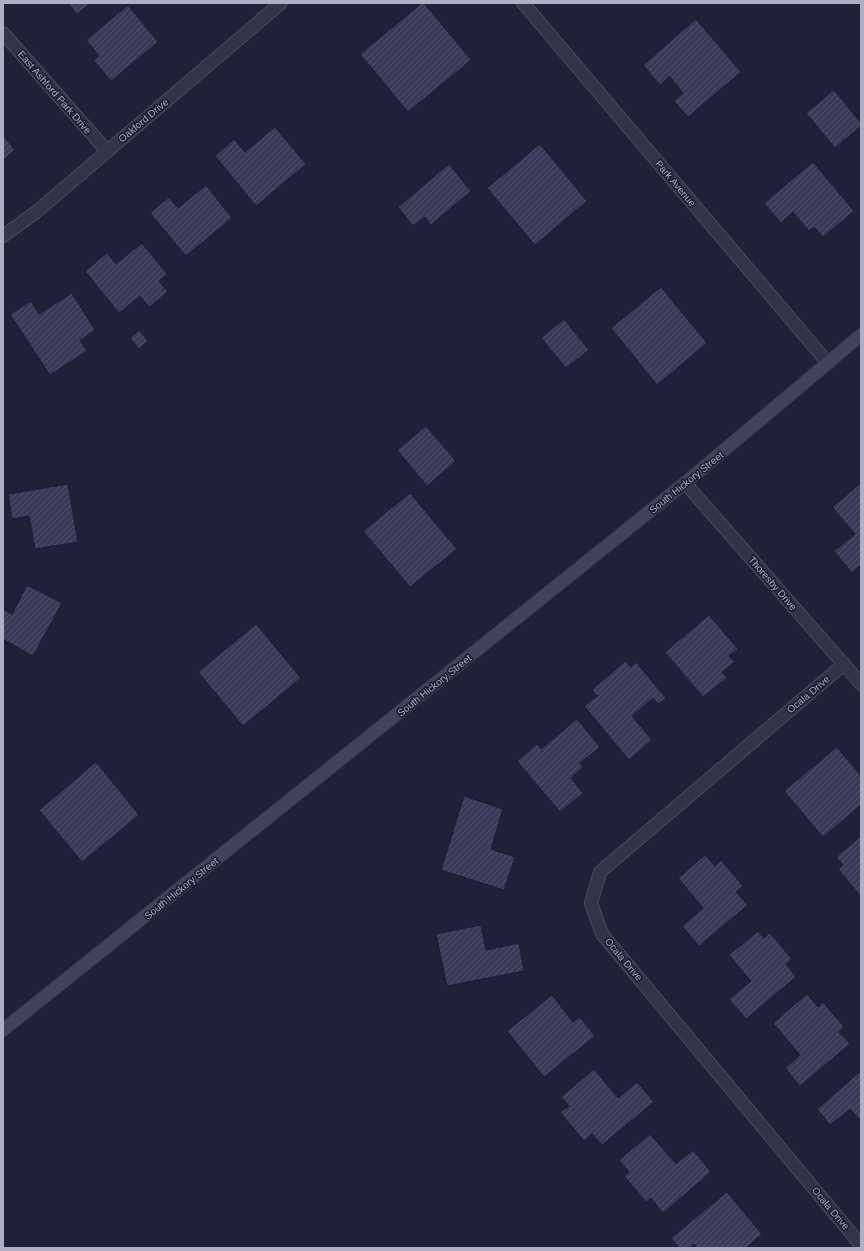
<svg xmlns="http://www.w3.org/2000/svg" width="864" height="1251" font-family="Helvetica,sans-serif">
  <style>
    .building { fill: url(#building-hatch); stroke: #1c1b2f }
    .lines { fill: none; stroke-linecap: round; stroke-linejoin: round }
    .street-casing { stroke: #4c4b60; stroke-width: 14 }
    .secondary-casing { stroke: #3b3a4f; stroke-width: 14 }
    .street { stroke: #343449; stroke-width: 12 }
    .secondary { stroke: #43425c; stroke-width: 12 }
    .labels { text-anchor: middle; stroke-width: 3; stroke-linejoin: round; paint-order: stroke }
    .street-label { font-size: 10px; fill: #afaec5; stroke: #1a192d }
  </style>
  <defs>
    <pattern id="building-hatch" width="6" height="6" patternUnits="userSpaceOnUse"><rect width="6" height="6" fill="#3a3957"/><path d="M-1 1l2-2M0 6l6-6M5 7l2-2" fill="none" stroke="#54536e"/></pattern>
  </defs>
  <rect width="100%" height="100%" fill="#202038"/>
  <g class="building">
    <path d="M68,3H91L77,14Z"/>
    <path d="M422,3H424L471,60L408,112L360,54Z"/>
    <path d="M128,5L158,42L111,81L94,61L99,56L86,40Z"/>
    <path d="M696,19L741,72L688,117L674,101L683,93L669,76L660,85L643,65Z"/>
    <path d="M834,90L861,123V126L835,148L806,113Z"/>
    <path d="M275,127L306,164L256,206L215,156L234,139L245,152Z"/>
    <path d="M3,135L15,150L3,160Z"/>
    <path d="M540,144L587,201L535,245L487,188Z"/>
    <path d="M813,162L854,211L823,237L814,227L809,231L793,212L781,223L764,203Z"/>
    <path d="M449,164L471,191L431,225L425,217L413,226L398,207Z"/>
    <path d="M206,185L232,218L186,256L150,213L169,197L178,208Z"/>
    <path d="M142,243L167,274L159,281L168,292L149,307L140,296L119,313L85,271L107,253L116,264Z"/>
    <path d="M661,287L707,343L657,385L611,328Z"/>
    <path d="M72,293L95,330L80,340L87,351L50,375L10,314L31,301L39,314Z"/>
    <path d="M564,319L589,350L566,368L541,338Z"/>
    <path d="M139,330L148,341L139,349L130,338Z"/>
    <path d="M426,426L456,461L427,486L397,450Z"/>
    <path d="M861,483V565L852,573L834,551L855,534L832,507Z"/>
    <path d="M68,484L78,542L35,549L29,516L12,519L8,494Z"/>
    <path d="M410,493L457,549L410,587L363,531Z"/>
    <path d="M27,585L62,603L33,656L3,639V609L12,614Z"/>
    <path d="M709,615L738,649L729,656L735,662L722,672L727,678L703,697L665,652Z"/>
    <path d="M256,624L301,678L243,726L198,672Z"/>
    <path d="M625,661L631,667L636,662L666,698L658,704L653,698L632,716L652,740L629,760L584,706L597,696L592,690Z"/>
    <path d="M577,719L600,747L580,763L583,767L571,778L583,793L560,812L517,761L537,744L541,749Z"/>
    <path d="M837,747L861,776V805L823,837L784,791Z"/>
    <path d="M96,762L139,815L82,862L39,810Z"/>
    <path d="M464,796L503,809L491,849L515,857L504,890L441,870Z"/>
    <path d="M861,836V897L838,869L843,865L836,857Z"/>
    <path d="M705,855L715,866L721,860L743,886L736,892L748,905L699,946L682,926L703,908L678,878Z"/>
    <path d="M481,925L486,950L519,943L524,971L447,986L436,934Z"/>
    <path d="M758,931L764,938L770,933L792,959L786,964L796,977L746,1019L729,999L751,981L729,955Z"/>
    <path d="M807,994L818,1007L823,1002L844,1027L839,1032L850,1044L800,1086L785,1068L800,1055L773,1023Z"/>
    <path d="M552,995L573,1022L580,1017L595,1036L544,1077L507,1031Z"/>
    <path d="M594,1069L618,1098L637,1082L654,1102L602,1145L592,1134L584,1141L560,1112L569,1106L561,1097Z"/>
    <path d="M861,1071V1121L850,1109L830,1125L817,1109Z"/>
    <path d="M650,1134L676,1164L693,1150L711,1172L663,1213L651,1198L646,1202L624,1176L629,1172L619,1160Z"/>
    <path d="M727,1192L762,1234L746,1248H697L694,1244L690,1248H679L671,1238Z"/>
  </g>
  <g class="lines">
    <g class="street-casing">
      <g id="street">
        <path d="M523,3L828,363"/>
        <path d="M3,33L107,151"/>
        <path d="M3,236L35,213L281,3"/>
        <path d="M685,483L861,684"/>
        <path d="M844,664L600,872L591,903L602,934L861,1245"/>
      </g>
    </g>
    <g class="secondary-casing">
      <path id="secondary" d="M3,1030L685,483L861,335"/>
    </g>
    <use href="#street" class="street"/>
    <use href="#secondary" class="secondary"/>
  </g>
  <g class="labels">
    <g class="street-label">
      <text transform="translate(55 92) rotate(49)" y="4">East Ashford Park Drive</text>
      <text transform="translate(143 120) rotate(-40)" y="4">Oakford Drive</text>
      <text transform="translate(676 183) rotate(50)" y="4">Park Avenue</text>
      <text transform="translate(686 482) rotate(-39)" y="4">South Hickory Street</text>
      <text transform="translate(773 583) rotate(49)" y="4">Thoresby Drive</text>
      <text transform="translate(434 685) rotate(-39)" y="4">South Hickory Street</text>
      <text transform="translate(808 694) rotate(-40)" y="4">Ocala Drive</text>
      <text transform="translate(181 888) rotate(-39)" y="4">South Hickory Street</text>
      <text transform="translate(624 959) rotate(50)" y="4">Ocala Drive</text>
      <text transform="translate(831 1208) rotate(50)" y="4">Ocala Drive</text>
    </g>
  </g>
  <rect width="864" height="1251" fill="none" stroke="#afaec5" stroke-width="8"/>
</svg>
